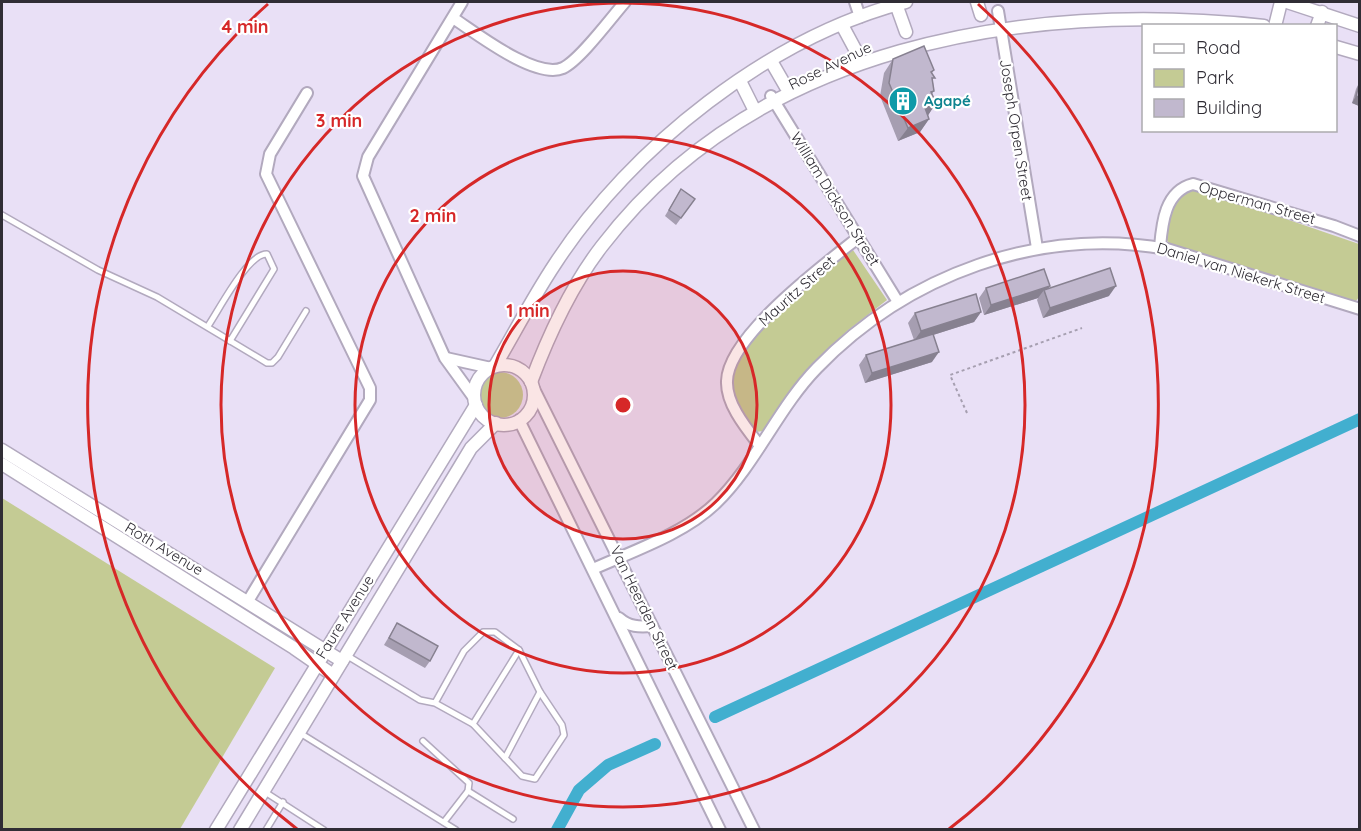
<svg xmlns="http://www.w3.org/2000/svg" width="1361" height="831" font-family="Quicksand,sans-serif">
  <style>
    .green { fill: #c4cb94 }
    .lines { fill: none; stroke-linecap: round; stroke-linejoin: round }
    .canal { stroke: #42afcf; stroke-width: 12 }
    .service-casing { stroke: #b2a9be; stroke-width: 8 }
    .minor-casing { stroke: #b2a9be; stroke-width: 14 }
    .tertiary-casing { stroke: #b2a9be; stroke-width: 15 }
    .path { stroke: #a69fb0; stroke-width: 2; stroke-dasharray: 3 3; stroke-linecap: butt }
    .service { stroke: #fff; stroke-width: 5 }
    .minor { stroke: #fff; stroke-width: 10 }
    .tertiary { stroke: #fff; stroke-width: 12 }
    .wall { fill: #a69eb1 }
    .shaded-wall { fill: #878190 }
    .building { fill: #c1b8ce; stroke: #878190; stroke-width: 1.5 }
    .ring { fill: none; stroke: #d62828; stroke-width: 3 }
    .labels { text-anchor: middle; stroke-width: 4.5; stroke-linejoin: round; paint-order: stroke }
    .street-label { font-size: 15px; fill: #302d35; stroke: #fff }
    .culture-label { font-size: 15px; font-weight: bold; fill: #0d838f; stroke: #fff; text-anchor: start }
    .centre { fill: #d62828; stroke: #fff; stroke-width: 3 }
    .ring-label { font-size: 18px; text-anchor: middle; font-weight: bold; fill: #d62828; stroke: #fff; stroke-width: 4.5; stroke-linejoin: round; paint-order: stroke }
  </style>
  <rect width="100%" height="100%" fill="#e9e0f6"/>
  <g class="green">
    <path d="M1196,188L1359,244V297L1356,301L1347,300L1170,245C1154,222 1172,195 1196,188Z"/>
    <path d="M853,250L887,300L847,331L816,361L763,431L756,432C740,420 724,392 730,372C741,334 822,274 853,250Z"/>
    <circle cx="500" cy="395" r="23"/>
    <path d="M2,498L275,668L180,829H2Z"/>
  </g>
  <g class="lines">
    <g class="canal">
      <path d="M715,717L1360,419"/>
      <path d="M557,830L579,790L608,765L655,744"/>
    </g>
    <g class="service-casing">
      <g id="service">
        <path d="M2,215L98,270L157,297L267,363H272L278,357L306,311"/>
        <path d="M208,326C219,310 248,253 267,254L274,269L230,341"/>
        <path d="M346,655L420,700L435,703L473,724L519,650L495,632H483L464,651L435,703"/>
        <path d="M473,724L505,758L540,692L519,650"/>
        <path d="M300,733L456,830"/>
        <path d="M423,741L469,783L468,791L444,822"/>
        <path d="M505,758L522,776L535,779L564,735L562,725L540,692"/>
        <path d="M468,791L513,819"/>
        <path d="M265,792L324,830"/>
        <path d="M266,830L283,802"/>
      </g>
    </g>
    <g class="minor-casing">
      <g id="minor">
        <path d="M462,2L368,157L363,176L445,358L474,398"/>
        <path d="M855,2L860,17"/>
        <path d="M998,11L1037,248"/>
        <path d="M453,18C476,33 536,80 563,68C580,60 611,18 625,2"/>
        <path d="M771,96L898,302"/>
        <path d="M1160,247C1162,223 1165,191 1193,184L1334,226L1360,236"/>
        <path d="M446,358L491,368"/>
        <path d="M533,387L754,830"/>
        <path d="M519,420L720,830"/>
        <path d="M760,446C746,428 726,404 727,381C728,336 825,264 859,237"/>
        <path d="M593,569C633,551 684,534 716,503C756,464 778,408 817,368C907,275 1039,226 1167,249L1360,309"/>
        <path d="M248,601L370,400V388L266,174L270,154L307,93"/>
        <path d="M619,618C629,627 639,627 652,626"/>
      </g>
    </g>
    <g class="tertiary-casing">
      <g id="tertiary">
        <path d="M977,2L981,15"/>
        <path d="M1287,2L1360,26"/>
        <path d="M896,4L906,32"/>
        <path d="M842,25L856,51"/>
        <path d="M1275,26L1281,2"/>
        <path d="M1317,26L1322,12"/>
        <path d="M1336,47L1360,54"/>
        <path d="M771,61L786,87"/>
        <path d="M740,81L753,107"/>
        <circle cx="504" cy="395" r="30"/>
        <path d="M495,366C515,332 533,297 555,264C631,147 770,37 906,2"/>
        <path d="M531,382C549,334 571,286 602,246C755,46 1023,0 1264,26"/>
        <path d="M2,450L342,661"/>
        <path d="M2,464L294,648L333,675"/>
        <path d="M216,830L476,405"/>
        <path d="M240,830L459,468L471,448L496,423"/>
      </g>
    </g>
    <path class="path" d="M967,413L950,375L1082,328"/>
    <use href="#service" class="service"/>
    <use href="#minor" class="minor"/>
    <use href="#tertiary" class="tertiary"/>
  </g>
  <g class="wall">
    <path d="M893,59L934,70L932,73L934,91L932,94L936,103L928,115L929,119L920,132L898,141L880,96L884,73Z"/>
    <path d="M1359,83V106L1352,103L1356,89Z"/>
    <path d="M681,189L695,199L676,225L665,216Z"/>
    <path d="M986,288H1049L1109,296L1043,318L1037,300L1038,298L984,315L979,298Z"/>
    <path d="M981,312L974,322L933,335L932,362L865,383L859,365L866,355L914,340L908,323L915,313Z"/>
    <path d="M397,623L430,661L425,668L384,645Z"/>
  </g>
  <g class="shaded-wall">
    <path d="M1356,96L1359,97V106L1352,103Z"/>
    <path d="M936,103L927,117L925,108Z"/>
    <path d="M929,119L920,132L898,141L908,128Z"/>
    <path d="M1050,286L1045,294L1044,290L1038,298L984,315L991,305Z"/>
    <path d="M1116,286L1109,296L1043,318L1050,308Z"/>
    <path d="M981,312L974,322L914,341L921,331Z"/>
    <path d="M939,352L932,362L865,383L872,373Z"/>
  </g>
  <g class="building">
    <path d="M924,46L934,70L931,72L935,78H932L934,91L931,92L936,103L925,108L929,119L908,128L889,83L893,59Z"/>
    <path d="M1359,85V97L1356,96Z"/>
    <path d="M681,189L695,199L681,218L669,210Z"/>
    <path d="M1110,268L1116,286L1050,308L1044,290Z"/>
    <path d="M1044,269L1050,286L991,305L986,288Z"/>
    <path d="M976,294L981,312L921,331L915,313Z"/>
    <path d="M933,334L939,352L872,373L866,355Z"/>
    <path d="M397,623L438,646L430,661L389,638Z"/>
  </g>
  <circle cx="623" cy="405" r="134" fill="#d62828" fill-opacity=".12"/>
  <g class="ring">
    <circle cx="623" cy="405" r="134"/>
    <circle cx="623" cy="405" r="268"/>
    <circle cx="623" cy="405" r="402"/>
    <path d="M297 829A535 535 0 0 1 268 4M978 4A535 535 0 0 1 949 829"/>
  </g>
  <defs>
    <g id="building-disc" transform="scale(1.5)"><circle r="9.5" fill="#0f9aa8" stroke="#fff"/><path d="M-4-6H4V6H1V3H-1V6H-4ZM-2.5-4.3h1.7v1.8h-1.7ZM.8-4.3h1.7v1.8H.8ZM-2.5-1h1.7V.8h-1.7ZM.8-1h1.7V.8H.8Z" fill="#fff"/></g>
  </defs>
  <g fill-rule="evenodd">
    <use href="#building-disc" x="903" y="101"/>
  </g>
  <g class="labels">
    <g class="street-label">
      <text transform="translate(830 66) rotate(-26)" y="5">Rose Avenue</text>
      <text transform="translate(1016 130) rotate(81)" y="5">Joseph Orpen Street</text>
      <text transform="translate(835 199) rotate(58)" y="5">William Dickson Street</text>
      <text transform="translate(1257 203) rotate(16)" y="5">Opperman Street</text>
      <text transform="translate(1241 273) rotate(17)" y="5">Daniel van Niekerk Street</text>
      <text transform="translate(797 291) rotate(-42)" y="5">Mauritz Street</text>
      <text transform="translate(164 549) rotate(31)" y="5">Roth Avenue</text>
      <text transform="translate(644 608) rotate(64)" y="5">Van Heerden Street</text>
      <text transform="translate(345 617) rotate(-58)" y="5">Faure Avenue</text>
    </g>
    <g class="culture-label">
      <text x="924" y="106">Agapé</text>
    </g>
  </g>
  <circle cx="623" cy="405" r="9" class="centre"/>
  <g class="ring-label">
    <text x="245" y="33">4 min</text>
    <text x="339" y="127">3 min</text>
    <text x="433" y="222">2 min</text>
    <text x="528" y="317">1 min</text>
  </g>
  <rect width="1361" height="831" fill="none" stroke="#302d35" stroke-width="6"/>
  <rect x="1142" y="24" width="195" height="108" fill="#ffffff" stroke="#acabae" stroke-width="1.5"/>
  <rect x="1154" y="44" width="30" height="9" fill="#ffffff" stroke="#acabae" stroke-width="1.5"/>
  <text x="1196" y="54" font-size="18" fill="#302d35">Road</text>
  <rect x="1154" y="69" width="30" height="18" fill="#c4cb94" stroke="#acabae" stroke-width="1.5"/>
  <text x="1196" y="84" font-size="18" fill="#302d35">Park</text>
  <rect x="1154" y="99" width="30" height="18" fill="#c1b8ce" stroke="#acabae" stroke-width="1.5"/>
  <text x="1196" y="114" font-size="18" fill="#302d35">Building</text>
</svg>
